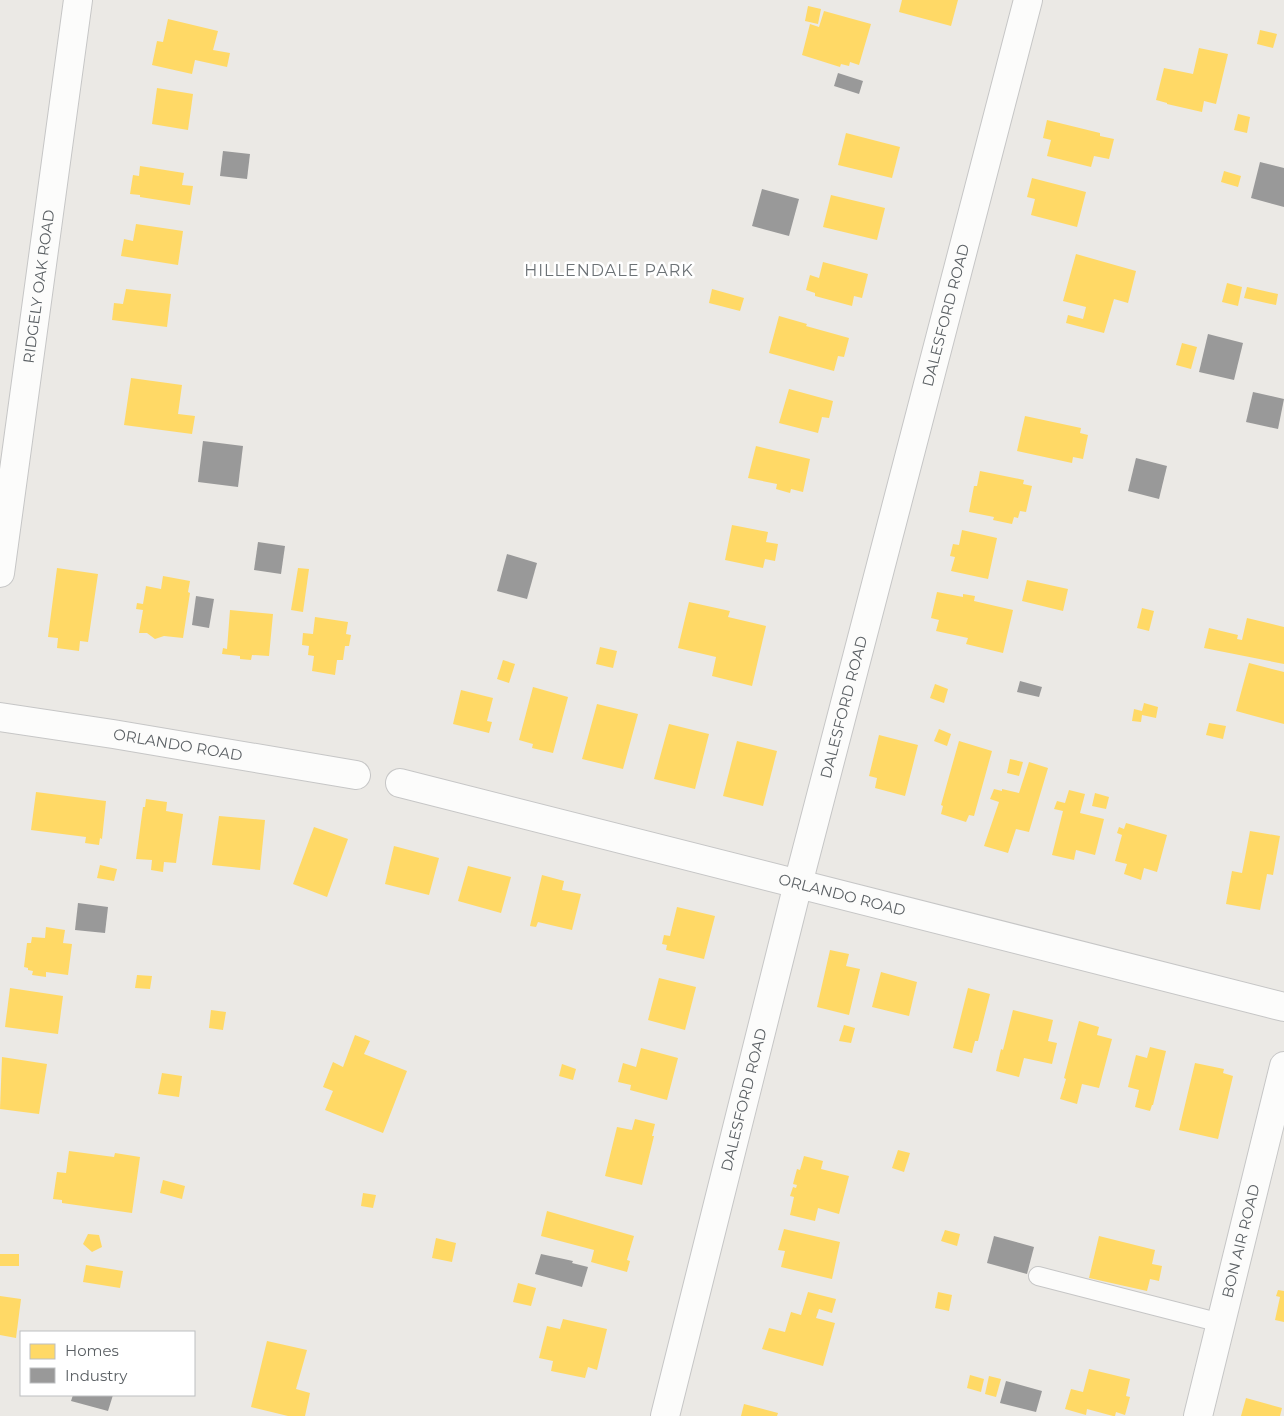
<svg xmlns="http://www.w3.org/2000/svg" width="1284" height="1416" font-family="Montserrat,sans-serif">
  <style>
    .homes { fill: #ffd966 }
    .industry { fill: #999 }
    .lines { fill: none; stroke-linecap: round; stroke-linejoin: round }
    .service-casing { stroke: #c6c6c6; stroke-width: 20 }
    .minor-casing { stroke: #c6c6c6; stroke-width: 30 }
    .service { stroke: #fcfcfb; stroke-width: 18 }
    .minor { stroke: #fcfcfb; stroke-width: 28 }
    .labels { text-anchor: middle; stroke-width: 5; stroke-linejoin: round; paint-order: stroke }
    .street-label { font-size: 15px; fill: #5b6064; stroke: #fff }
    .neighbourhood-label { font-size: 16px; letter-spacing: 1px; fill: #6c7276; stroke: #fff }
  </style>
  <rect width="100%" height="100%" fill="#ebe9e5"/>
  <g class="homes">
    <path d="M902,0H958L951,26L899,12Z"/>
    <path d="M808,6L821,9L818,24L805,21Z"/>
    <path d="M824,11L871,24L859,65L850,62L849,66L841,64L840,67L802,55L810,24L819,27Z"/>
    <path d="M168,19L218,31L213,50L230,53L227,67L195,60L192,74L152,65L157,41L163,42Z"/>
    <path d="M1260,30L1277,34L1273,48L1257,44Z"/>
    <path d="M1199,48L1228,54L1216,104L1204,101L1202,112L1167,104V103L1156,100L1164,68L1193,74Z"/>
    <path d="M157,88L193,94L188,130L152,124Z"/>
    <path d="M1238,114L1250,117L1247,133L1234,130Z"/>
    <path d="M1047,120L1100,133V136L1114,139L1109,159L1094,156L1091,167L1047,156L1051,140L1043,138Z"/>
    <path d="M846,133L900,147L892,178L838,165Z"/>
    <path d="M140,166L184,173L182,185L193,186L190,205L140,197V195L130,194L133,175L139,176Z"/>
    <path d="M1224,171L1241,176L1238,187L1221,182Z"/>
    <path d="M1032,178L1086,192L1077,227L1031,215L1035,199L1027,197Z"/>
    <path d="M831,195L885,208L877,240L823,227Z"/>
    <path d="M136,224L183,231L178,265L121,256L124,239L133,241Z"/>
    <path d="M1076,254L1136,271L1128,303L1114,299L1104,333L1066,323L1068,315L1083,319L1086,307L1063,301Z"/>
    <path d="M823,262L868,274L862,298L854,296L852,306L815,296V293L806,290L810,275L819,278Z"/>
    <path d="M1227,283L1242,287L1238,306L1222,302Z"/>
    <path d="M1247,287L1278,294L1276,305L1244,298Z"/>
    <path d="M126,289L171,294L167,327L112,320L114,303L123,304Z"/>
    <path d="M712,289L744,298L740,311L709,303Z"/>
    <path d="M779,316L807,324L806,326L849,338L844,357L838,356L834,371L769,353Z"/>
    <path d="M1182,343L1197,347L1191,369L1176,365Z"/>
    <path d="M131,378L182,385L178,414L195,416L192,434L124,425Z"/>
    <path d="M789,389L833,401L829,418L822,417L818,433L779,423Z"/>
    <path d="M1025,416L1081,428L1080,433L1088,435L1083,459L1073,457L1072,463L1017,451Z"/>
    <path d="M756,446L810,459L803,492L791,489L790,493L776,489L777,484L748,478Z"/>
    <path d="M980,471L1024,480L1023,484L1032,486L1026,512L1020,511L1018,518L1014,517L1012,524L993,520L994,517L969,512L974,486H977Z"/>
    <path d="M732,525L768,532L766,542L778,544L775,561L765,559L763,568L725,560Z"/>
    <path d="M962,530L997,538L988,579L951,571L955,557L950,556L953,544L959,545Z"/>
    <path d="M57,568L98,574L88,642L80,641L79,651L57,648L58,638L48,637Z"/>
    <path d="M298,568L309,569L303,612L291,610Z"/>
    <path d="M163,576L190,581L188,592L190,593L183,638L164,636L155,639L147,633H139L143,610L136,609L137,603L143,604L146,586L161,589Z"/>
    <path d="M1027,580L1068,589L1063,611L1022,601Z"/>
    <path d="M937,592L963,597V594L975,596L974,601L1013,610L1003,653L966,644L968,638L936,631L939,620L931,618Z"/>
    <path d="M689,602L730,611L728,617L766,626L752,686L712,676L716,657L678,648Z"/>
    <path d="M1142,608L1154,611L1149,631L1137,628Z"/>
    <path d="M230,610L273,614L269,656L252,655L251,660L240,659V656L222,654L223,648L227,649Z"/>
    <path d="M315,617L348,622L346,634L351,635L349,646H345L343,660H337L335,675L312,671L314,656L308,655L309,646L302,645L303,633L313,634Z"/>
    <path d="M1247,618L1284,627V664L1204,648L1209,628L1238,635L1237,639L1242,640Z"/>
    <path d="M600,647L617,651L613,668L596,664Z"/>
    <path d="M503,660L515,664L509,683L497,679Z"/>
    <path d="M1249,663L1284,672V724L1236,711Z"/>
    <path d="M935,684L948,689L944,703L930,698Z"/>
    <path d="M533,687L568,697L553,753L532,748L533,744L519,740Z"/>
    <path d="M461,690L493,698L487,721L492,722L489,733L453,724Z"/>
    <path d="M1144,703L1158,707L1156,718L1142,715L1141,722L1132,721L1134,709L1142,711Z"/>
    <path d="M597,704L638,714L623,769L582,759Z"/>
    <path d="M1209,723L1226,726L1223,739L1206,735Z"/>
    <path d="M669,724L709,734L695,789L654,779Z"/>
    <path d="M939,729L951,734L947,746L934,741Z"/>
    <path d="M879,735L918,745L905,796L875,788L877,778L869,776Z"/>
    <path d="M737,741L777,751L763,806L723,796Z"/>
    <path d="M959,741L992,751L974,816L969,815L966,822L941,814L943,806L941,805Z"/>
    <path d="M1010,759L1023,762L1019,776L1007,773Z"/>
    <path d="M1029,762L1048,768L1029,832L1016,829L1008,853L984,846L999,802L990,799L994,789L1002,791V789L1019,793Z"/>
    <path d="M1069,790L1085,794L1080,813L1104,819L1095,855L1076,850L1074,860L1052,855L1063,811L1054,809L1057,801L1065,803Z"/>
    <path d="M36,792L106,801L102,839L100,838L99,845L85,843L86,837L31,830Z"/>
    <path d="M1095,793L1109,797L1106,809L1092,806Z"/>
    <path d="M146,799L167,802L166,811L183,814L176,863L164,862L163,872L151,870L152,860L136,859L143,807H145Z"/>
    <path d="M219,816L265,820L260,870L212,865Z"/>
    <path d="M1126,823L1167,835L1157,872L1144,868L1141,880L1124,874L1127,864L1115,861L1122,835L1117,833L1119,827L1124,829Z"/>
    <path d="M314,827L348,839L327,897L293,884Z"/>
    <path d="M1250,831L1280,836L1273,875L1267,874L1260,910L1226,904L1232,871L1242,873Z"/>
    <path d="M394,846L439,858L429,895L385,884Z"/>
    <path d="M100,865L117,869L114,881L97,878Z"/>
    <path d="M468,866L511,877L501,913L458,901Z"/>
    <path d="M542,875L564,881L562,890L581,894L572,930L538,922L536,927L530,926Z"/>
    <path d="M677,907L715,916L704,959L666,950L667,945L662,944L664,935L670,936Z"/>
    <path d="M46,927L65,930L63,943L72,944L68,975L46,972V977L32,975L33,971L28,970V968L24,967L27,943H31L32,937L45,938Z"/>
    <path d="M830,950L849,954L846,966L860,969L849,1015L817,1007Z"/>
    <path d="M881,972L917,982L909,1016L872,1007Z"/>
    <path d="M137,975L152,976L150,989L135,988Z"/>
    <path d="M659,978L696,987L685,1030L648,1020Z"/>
    <path d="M10,988L63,996L58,1034L5,1027Z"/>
    <path d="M968,988L990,994L978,1041H975L972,1053L953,1048Z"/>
    <path d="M211,1010L226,1012L223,1030L209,1028Z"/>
    <path d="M1013,1010L1053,1020L1048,1041L1057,1043L1052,1064L1024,1058L1019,1077L996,1071L1001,1049L1003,1050Z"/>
    <path d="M1079,1021L1099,1027L1097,1035L1112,1039L1099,1088L1082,1084L1077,1104L1060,1099L1066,1079L1064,1078Z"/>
    <path d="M844,1025L855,1028L851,1043L839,1041Z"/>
    <path d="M355,1035L370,1041L364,1054L407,1071L383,1133L325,1110L333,1091L323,1087L333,1062L343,1067Z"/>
    <path d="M1150,1047L1166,1051L1153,1105H1152L1150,1111L1135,1107L1139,1090L1128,1087L1136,1055L1147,1058Z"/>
    <path d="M641,1048L678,1058L667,1100L630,1090L631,1085L618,1082L623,1063L636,1067Z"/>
    <path d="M2,1057L47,1064L39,1114L0,1109Z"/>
    <path d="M1195,1063L1224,1069L1223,1073L1233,1076L1218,1139L1179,1130Z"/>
    <path d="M562,1064L576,1069L573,1080L559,1076Z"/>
    <path d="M162,1073L182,1076L179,1097L158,1094Z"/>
    <path d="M635,1119L655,1124L652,1136H654L642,1185L605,1176L617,1127L632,1130Z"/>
    <path d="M898,1150L910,1153L904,1172L892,1168Z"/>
    <path d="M69,1151L114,1157L115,1153L140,1157L132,1213L62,1203V1200L53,1199L57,1172L66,1173Z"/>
    <path d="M804,1156L823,1161L821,1169L849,1176L839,1214L818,1208L815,1221L790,1215L794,1197L790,1196L793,1187L796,1188L797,1185L793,1184L797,1169L800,1170Z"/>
    <path d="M163,1180L185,1186L182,1199L160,1193Z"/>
    <path d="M363,1193L376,1195L373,1208L361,1206Z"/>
    <path d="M547,1211L634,1236L627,1260L630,1261L627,1272L591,1262L594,1250L541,1236Z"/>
    <path d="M784,1229L840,1242L832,1279L781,1267L785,1251L778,1250Z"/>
    <path d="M945,1230L960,1234L957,1246L941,1241Z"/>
    <path d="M88,1234L99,1235L102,1247L92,1252L83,1244Z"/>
    <path d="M1099,1236L1155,1250L1152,1264L1162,1266L1159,1281L1150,1279L1147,1291L1089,1278Z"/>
    <path d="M436,1238L456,1243L452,1262L432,1258Z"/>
    <rect x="0" y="1254" width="19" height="12"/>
    <path d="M86,1265L123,1271L120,1288L83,1282Z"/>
    <path d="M518,1283L536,1288L531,1306L513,1302Z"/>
    <path d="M1278,1290L1284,1291V1322L1275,1320L1280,1297L1276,1296Z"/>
    <path d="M808,1292L836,1299L832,1313L819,1309L816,1318L835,1323L823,1366L762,1349L769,1328L785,1332L791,1312L801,1315Z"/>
    <path d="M938,1292L952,1295L949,1311L935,1308Z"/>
    <path d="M0,1296L21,1299L16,1338L0,1335Z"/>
    <path d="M563,1319L607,1329L597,1370L588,1367L585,1378L551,1371L553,1361L539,1358L547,1326L560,1329Z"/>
    <path d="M267,1341L307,1350L296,1389L310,1393L305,1416H288L251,1407Z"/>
    <path d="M1089,1369L1130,1379L1126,1396L1130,1397L1125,1415L1116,1412L1115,1416H1113L1087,1409L1086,1415L1065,1409L1071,1389L1083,1392Z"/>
    <path d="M970,1375L984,1379L981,1392L967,1388Z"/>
    <path d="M989,1376L1001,1379L996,1397L985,1394Z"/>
    <path d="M1246,1398L1282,1408L1280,1416H1241Z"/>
    <path d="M744,1404L778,1413L777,1416H741Z"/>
  </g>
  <g class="industry">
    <path d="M838,73L863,81L859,94L834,86Z"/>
    <path d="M223,151L250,154L247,179L220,176Z"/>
    <path d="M1260,162L1284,168V207L1251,198Z"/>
    <path d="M762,189L799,199L789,236L752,226Z"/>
    <path d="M1208,334L1243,343L1234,380L1199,372Z"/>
    <path d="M1253,392L1284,399L1278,429L1246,422Z"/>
    <path d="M203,441L243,446L238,487L198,482Z"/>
    <path d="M1136,458L1167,466L1159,499L1128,491Z"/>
    <path d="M258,542L285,546L281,574L254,570Z"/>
    <path d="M507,554L537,563L527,599L497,591Z"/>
    <path d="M196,596L214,599L209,628L192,625Z"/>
    <path d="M1020,681L1042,687L1039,697L1017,692Z"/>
    <path d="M78,903L108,907L105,933L75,930Z"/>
    <path d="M994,1236L1034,1247L1027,1274L987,1263Z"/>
    <path d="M541,1254L573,1261L572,1263L588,1267L582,1287L535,1274Z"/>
    <path d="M1006,1381L1042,1391L1036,1412L1000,1403Z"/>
    <path d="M73,1395H113L108,1411L71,1401Z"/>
  </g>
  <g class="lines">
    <g class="service-casing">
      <path id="service" d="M1038,1276L1221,1323"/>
    </g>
    <g class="minor-casing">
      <g id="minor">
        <path id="s1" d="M0,573L78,0"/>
        <path id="s2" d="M0,717L113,734L356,775"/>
        <path id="s3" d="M400,783L1284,1007"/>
        <path id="s4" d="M665,1416L798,884L1028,0"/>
        <path id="s5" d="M1198,1416L1284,1066"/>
      </g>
    </g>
    <use href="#service" class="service"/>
    <use href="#minor" class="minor"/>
  </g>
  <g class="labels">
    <g class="street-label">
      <text dy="5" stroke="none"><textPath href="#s1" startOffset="289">RIDGELY OAK ROAD</textPath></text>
      <text dy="5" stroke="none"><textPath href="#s4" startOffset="1136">DALESFORD ROAD</textPath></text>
      <text dy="5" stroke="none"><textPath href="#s4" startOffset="731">DALESFORD ROAD</textPath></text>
      <text dy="5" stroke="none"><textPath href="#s2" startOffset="180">ORLANDO ROAD</textPath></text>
      <text dy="5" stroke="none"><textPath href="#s3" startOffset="456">ORLANDO ROAD</textPath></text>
      <text dy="5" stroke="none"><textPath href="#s4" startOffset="326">DALESFORD ROAD</textPath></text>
      <text dy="5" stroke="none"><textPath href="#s5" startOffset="180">BON AIR ROAD</textPath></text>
    </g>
    <g class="neighbourhood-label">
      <text x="609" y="276">HILLENDALE PARK</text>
    </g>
  </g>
  <rect x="20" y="1331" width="175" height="65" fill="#ffffff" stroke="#bdbfc1"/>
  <rect x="30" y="1344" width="25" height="15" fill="#ffd966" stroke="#bdbfc1"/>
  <text x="65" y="1356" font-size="15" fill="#5b6064">Homes</text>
  <rect x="30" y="1368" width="25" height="15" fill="#999999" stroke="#bdbfc1"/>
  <text x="65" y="1381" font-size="15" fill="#5b6064">Industry</text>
</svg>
